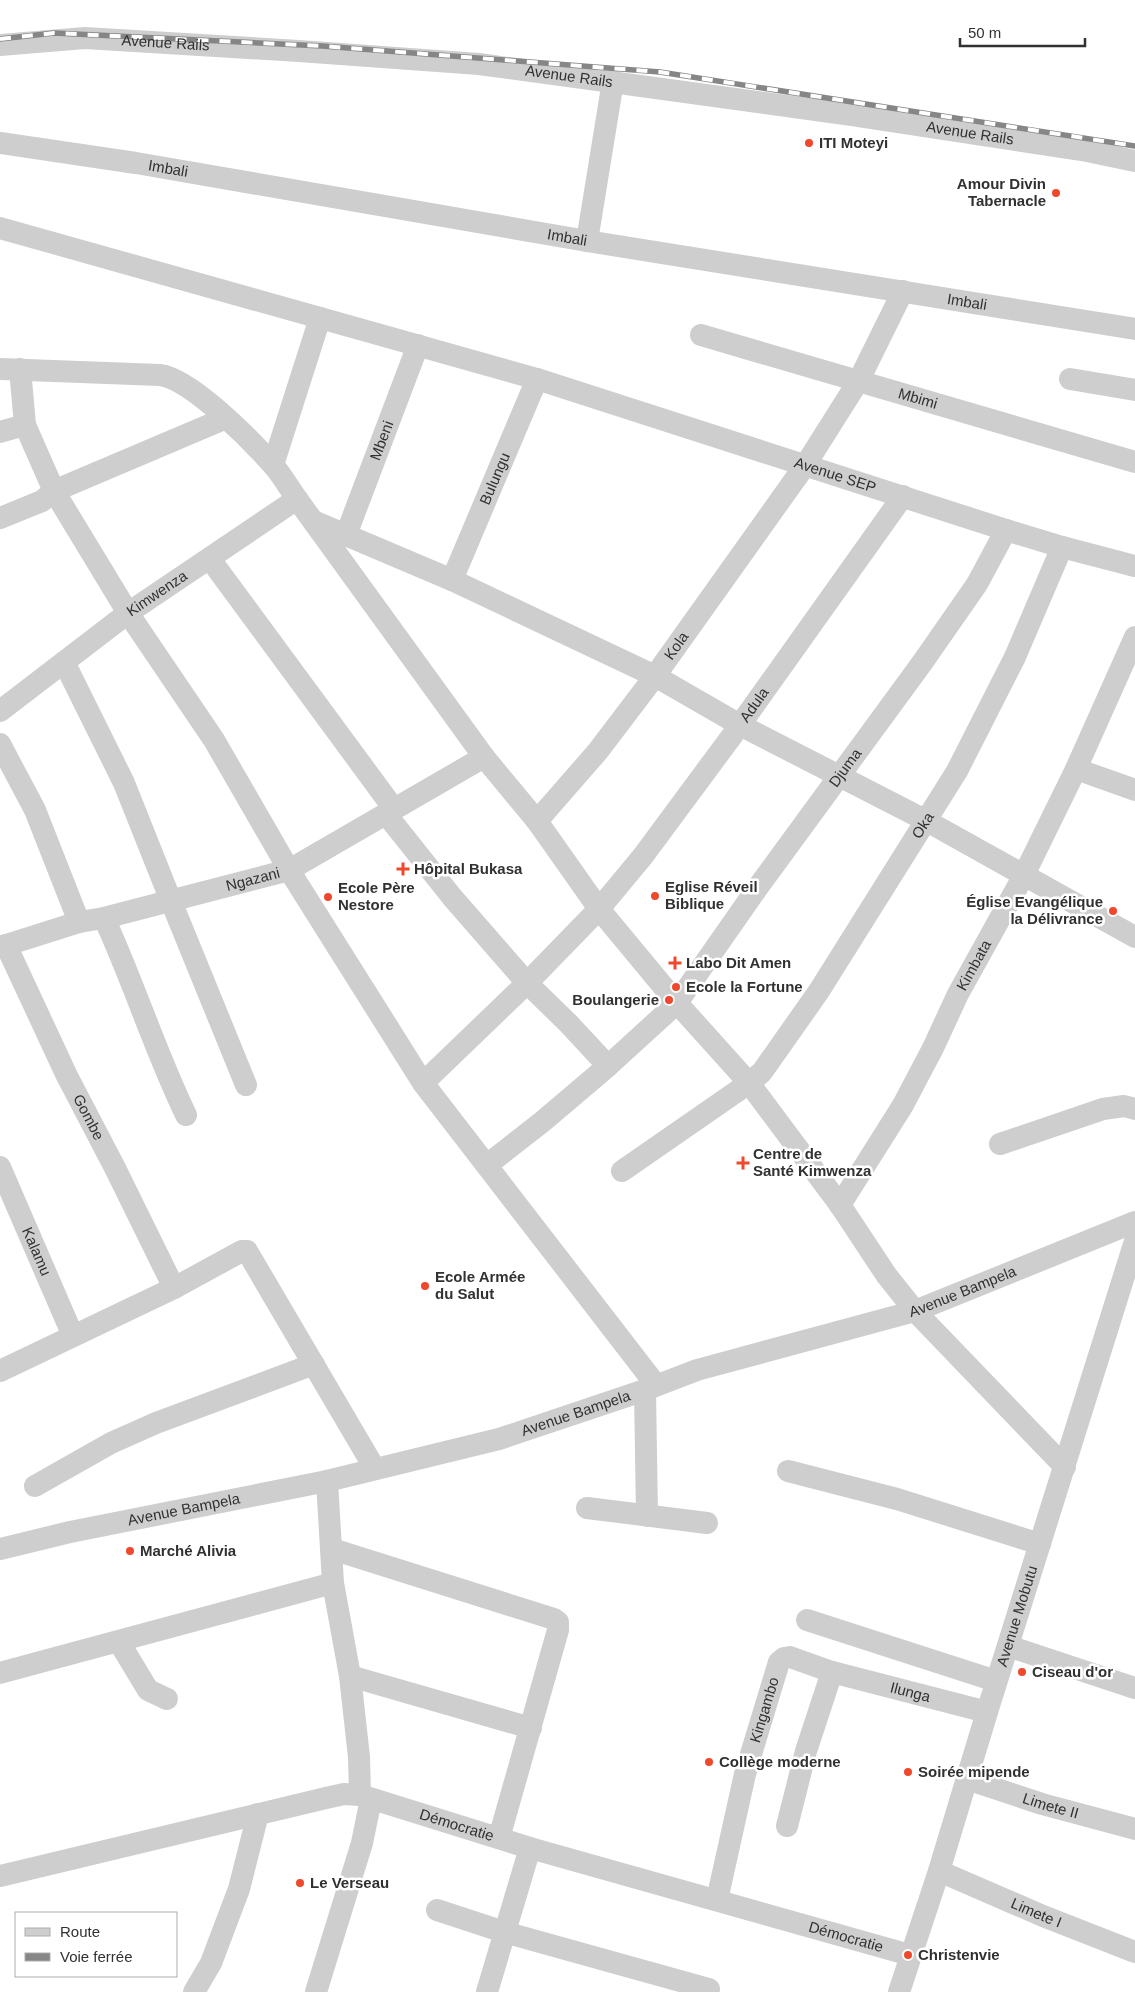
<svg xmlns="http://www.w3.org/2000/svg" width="1135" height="1992" font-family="Helvetica,sans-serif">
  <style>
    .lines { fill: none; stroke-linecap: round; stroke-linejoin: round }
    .minor { stroke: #cecece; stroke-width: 22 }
    .rail-casing { stroke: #868686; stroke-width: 5.5 }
    .rail { stroke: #fff; stroke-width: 4; stroke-dasharray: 11; stroke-linecap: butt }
    .poi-dot { fill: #ef482c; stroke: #fff; stroke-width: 2 }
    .labels { text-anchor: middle; stroke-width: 5; stroke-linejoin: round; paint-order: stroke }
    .street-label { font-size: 15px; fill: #313131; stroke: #fff }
    .poi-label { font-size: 15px; font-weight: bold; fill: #313131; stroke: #fff; text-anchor: start }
  </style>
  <rect width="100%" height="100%" fill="#fff"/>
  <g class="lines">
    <g class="minor">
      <path id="s1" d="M0,45L85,38L299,51L479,64L852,115L1087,151L1135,161"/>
      <path id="s2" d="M0,143L136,163L587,241L1135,329"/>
      <path id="s3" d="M0,228L537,379L1006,530L1062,547L1135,566"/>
      <path d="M587,241L613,81"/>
      <path id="s4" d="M701,335L1135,462"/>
      <path d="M0,369L160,375C191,379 251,440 273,465C282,475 289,488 297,499"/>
      <path d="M20,369L25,425L54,491L128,613L214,740L289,870L423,1083L656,1385"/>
      <path d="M1070,379L1135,390"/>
      <path d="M0,432L25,425"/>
      <path d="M273,465L320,318"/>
      <path d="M0,518L42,501L54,491L226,418"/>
      <path d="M313,521L452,580L655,676L740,725L925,820L1135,937"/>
      <path id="s5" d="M346,535L418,345"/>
      <path d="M210,559L394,809"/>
      <path id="s6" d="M452,580L537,379"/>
      <path d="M64,662L124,783L171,901L246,1085"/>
      <path id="s7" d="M0,711L128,613L297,499L484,757L537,821L599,909L677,1003L749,1083L840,1205L887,1276L915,1311L1065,1467"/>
      <path d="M0,744L35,810L79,922"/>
      <path d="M1076,769L1135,790"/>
      <path d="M386,814L452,897L527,983L568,1023L608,1066"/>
      <path id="s8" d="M537,821L598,751L655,676L806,464L859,380L903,291"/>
      <path d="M104,918C134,983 155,1051 186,1115"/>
      <path id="s9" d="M6,945L67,1076L115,1168L174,1288"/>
      <path id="s10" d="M0,947L79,922L104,918L289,870L484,757"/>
      <path id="s11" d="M423,1083L527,983L599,909L643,856L740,725L903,496"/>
      <path d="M1000,1144L1103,1109L1124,1106L1135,1109"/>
      <path id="s12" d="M487,1165L542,1122L608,1066L677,1003L758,887L922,663L977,584L1006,530"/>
      <path id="s13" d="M0,1167L73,1336"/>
      <path id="s14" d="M622,1171L749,1083L762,1072L819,991L957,771L1015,657L1062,547"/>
      <path id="s15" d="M840,1205L903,1105L933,1048L958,994L1024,875L1076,769L1135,637"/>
      <path d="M0,1371L174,1288L242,1251H247L375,1469"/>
      <path d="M645,1390L647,1516"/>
      <path d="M788,1471L897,1499L1040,1544"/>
      <path d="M327,1481L333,1583L350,1676L359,1757L360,1795"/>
      <path d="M35,1486L111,1443L156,1423L314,1364"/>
      <path d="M587,1508L707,1523"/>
      <path id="s16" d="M0,1549L70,1532L327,1481L499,1439L645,1390L697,1370L915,1311L1135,1222"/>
      <path d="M332,1549L554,1619L558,1622V1630L499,1838"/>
      <path d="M807,1620L996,1681"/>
      <path d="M119,1642L148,1690L167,1699"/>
      <path d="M1008,1646L1135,1688"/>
      <path d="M0,1673L333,1583"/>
      <path d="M350,1676L531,1728"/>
      <path id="s17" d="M967,1779L1042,1804L1135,1829"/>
      <path d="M787,1826L806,1751L832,1672"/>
      <path id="s18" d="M939,1871L1043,1916L1135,1952"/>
      <path id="s19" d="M0,1876L326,1798L344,1794L360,1795L530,1848L910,1955"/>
      <path id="s20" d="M717,1900L745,1774L779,1662L784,1658L790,1657L832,1672L987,1712"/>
      <path d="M437,1910L504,1932L709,1989"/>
      <path d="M194,1992L211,1963L239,1889L258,1814"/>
      <path d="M316,1992L362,1843L371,1799"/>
      <path d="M487,1992L530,1848"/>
      <path id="s21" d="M899,1992L939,1871L987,1712L1135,1241"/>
    </g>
    <g class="rail-casing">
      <path id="rail" d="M0,39L54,33L322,46L660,72L1135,146"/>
    </g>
    <use href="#rail" class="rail"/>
  </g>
  <g class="poi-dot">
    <circle cx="809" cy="143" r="5"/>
    <circle cx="1056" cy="193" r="5"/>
    <path d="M400.5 861.5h5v5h5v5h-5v5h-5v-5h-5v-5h5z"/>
    <circle cx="655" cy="896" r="5"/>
    <circle cx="328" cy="897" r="5"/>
    <circle cx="1113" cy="911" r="5"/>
    <path d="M672.5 955.5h5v5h5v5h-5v5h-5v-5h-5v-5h5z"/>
    <circle cx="676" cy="987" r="5"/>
    <circle cx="669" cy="1000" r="5"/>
    <path d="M740.5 1155.5h5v5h5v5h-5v5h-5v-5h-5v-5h5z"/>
    <circle cx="425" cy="1286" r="5"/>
    <circle cx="130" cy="1551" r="5"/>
    <circle cx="1022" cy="1672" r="5"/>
    <circle cx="709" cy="1762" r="5"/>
    <circle cx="908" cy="1772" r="5"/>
    <circle cx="300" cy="1883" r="5"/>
    <circle cx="908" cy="1955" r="5"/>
  </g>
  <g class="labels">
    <g class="street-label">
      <text dy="5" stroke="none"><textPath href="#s1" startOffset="166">Avenue Rails</textPath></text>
      <text dy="5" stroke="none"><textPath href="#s1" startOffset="571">Avenue Rails</textPath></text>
      <text dy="5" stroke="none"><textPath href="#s1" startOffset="976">Avenue Rails</textPath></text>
      <text dy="5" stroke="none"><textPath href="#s2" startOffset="170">Imbali</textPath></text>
      <text dy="5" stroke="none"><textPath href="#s2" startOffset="575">Imbali</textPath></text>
      <text dy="5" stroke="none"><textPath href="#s2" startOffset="980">Imbali</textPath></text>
      <text dy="5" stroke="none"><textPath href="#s4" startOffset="226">Mbimi</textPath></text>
      <text dy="5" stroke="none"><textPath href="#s5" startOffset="101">Mbeni</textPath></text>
      <text dy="5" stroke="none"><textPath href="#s3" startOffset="871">Avenue SEP</textPath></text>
      <text dy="5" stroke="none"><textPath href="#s6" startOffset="110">Bulungu</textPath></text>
      <text dy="5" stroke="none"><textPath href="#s7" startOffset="196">Kimwenza</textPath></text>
      <text dy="5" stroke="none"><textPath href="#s8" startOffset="224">Kola</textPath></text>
      <text dy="5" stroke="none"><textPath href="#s11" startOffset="504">Adula</textPath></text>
      <text dy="5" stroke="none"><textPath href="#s12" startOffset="539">Djuma</textPath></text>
      <text dy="5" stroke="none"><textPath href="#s14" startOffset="466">Oka</textPath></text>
      <text dy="5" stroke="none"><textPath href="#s10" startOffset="262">Ngazani</textPath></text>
      <text dy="5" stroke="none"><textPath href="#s15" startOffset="275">Kimbata</textPath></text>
      <text dy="5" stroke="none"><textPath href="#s9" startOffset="191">Gombe</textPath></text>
      <text dy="5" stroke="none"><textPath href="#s13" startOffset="92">Kalamu</textPath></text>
      <text dy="5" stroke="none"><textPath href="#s16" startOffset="998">Avenue Bampela</textPath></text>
      <text dy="5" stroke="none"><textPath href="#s16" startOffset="592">Avenue Bampela</textPath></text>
      <text dy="5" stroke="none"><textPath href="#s16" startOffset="188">Avenue Bampela</textPath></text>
      <text dy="5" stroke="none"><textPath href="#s21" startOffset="394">Avenue Mobutu</textPath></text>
      <text dy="5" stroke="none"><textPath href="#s20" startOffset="384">Ilunga</textPath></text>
      <text dy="5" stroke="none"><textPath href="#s20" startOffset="196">Kingambo</textPath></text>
      <text dy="5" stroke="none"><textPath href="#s17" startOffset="88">Limete II</textPath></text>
      <text dy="5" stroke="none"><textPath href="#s19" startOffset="471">Démocratie</textPath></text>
      <text dy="5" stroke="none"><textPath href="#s18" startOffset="106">Limete I</textPath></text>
      <text dy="5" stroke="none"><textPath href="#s19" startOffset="876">Démocratie</textPath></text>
    </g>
    <g class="poi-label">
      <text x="819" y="148">ITI Moteyi</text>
      <text x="1046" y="189" text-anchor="end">Amour Divin<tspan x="1046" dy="17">Tabernacle</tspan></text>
      <text x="414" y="874">Hôpital Bukasa</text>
      <text x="665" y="892">Eglise Réveil<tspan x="665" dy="17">Biblique</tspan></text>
      <text x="338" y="893">Ecole Père<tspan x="338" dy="17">Nestore</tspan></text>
      <text x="1103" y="907" text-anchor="end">Église Evangélique<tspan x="1103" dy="17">la Délivrance</tspan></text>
      <text x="686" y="968">Labo Dit Amen</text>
      <text x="686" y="992">Ecole la Fortune</text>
      <text x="659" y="1005" text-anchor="end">Boulangerie</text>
      <text x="753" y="1159">Centre de<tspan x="753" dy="17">Santé Kimwenza</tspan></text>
      <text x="435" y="1282">Ecole Armée<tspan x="435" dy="17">du Salut</tspan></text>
      <text x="140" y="1556">Marché Alivia</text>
      <text x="1032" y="1677">Ciseau d'or</text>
      <text x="719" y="1767">Collège moderne</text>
      <text x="918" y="1777">Soirée mipende</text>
      <text x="310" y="1888">Le Verseau</text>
      <text x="918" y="1960">Christenvie</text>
    </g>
  </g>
  <rect x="15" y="1912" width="162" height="65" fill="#ffffff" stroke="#adadad"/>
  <rect x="25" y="1928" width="25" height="8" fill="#cecece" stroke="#adadad"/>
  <text x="60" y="1937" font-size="15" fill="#313131">Route</text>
  <rect x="25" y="1953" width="25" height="8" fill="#868686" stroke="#adadad"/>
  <text x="60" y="1962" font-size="15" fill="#313131">Voie ferrée</text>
  <path d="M960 38v8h125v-8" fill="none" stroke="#313131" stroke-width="2.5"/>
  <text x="968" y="38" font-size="15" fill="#313131" stroke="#ffffff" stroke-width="4" paint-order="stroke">50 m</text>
</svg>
